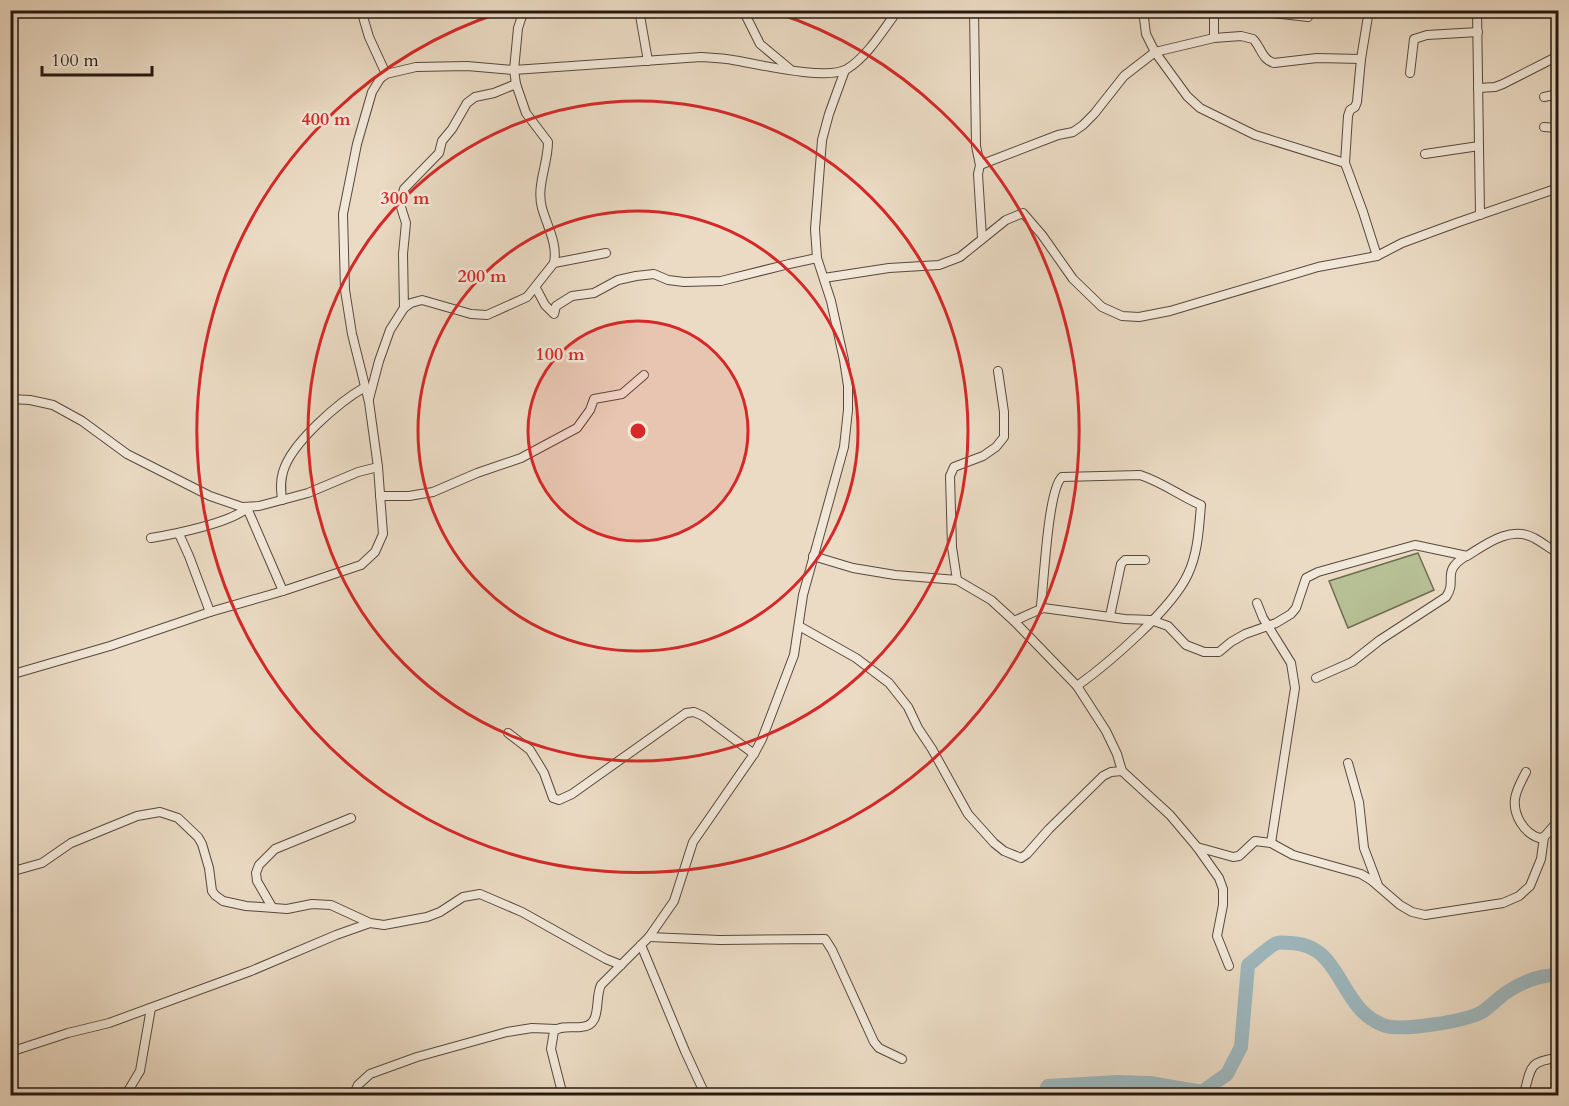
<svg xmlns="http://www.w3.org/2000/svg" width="1569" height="1106" font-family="Cardo,serif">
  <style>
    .green { fill: #b7c095; stroke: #6e6c52; stroke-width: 1.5 }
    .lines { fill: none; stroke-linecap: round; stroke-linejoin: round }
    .river { stroke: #9eb8bf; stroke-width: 14 }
    .minor-casing { stroke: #57493d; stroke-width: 10 }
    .minor { stroke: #f2e8d9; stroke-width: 8 }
    .ring { fill: none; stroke: #d62828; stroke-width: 3 }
    .centre { fill: #d62828; stroke: #f2e8d9; stroke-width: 3 }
    .ring-label { font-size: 18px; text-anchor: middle; font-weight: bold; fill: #d62828; stroke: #f2e8d9; stroke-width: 5; stroke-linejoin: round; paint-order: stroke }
  </style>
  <rect width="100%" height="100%" fill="#ebdbc4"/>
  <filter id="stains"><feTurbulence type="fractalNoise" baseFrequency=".00333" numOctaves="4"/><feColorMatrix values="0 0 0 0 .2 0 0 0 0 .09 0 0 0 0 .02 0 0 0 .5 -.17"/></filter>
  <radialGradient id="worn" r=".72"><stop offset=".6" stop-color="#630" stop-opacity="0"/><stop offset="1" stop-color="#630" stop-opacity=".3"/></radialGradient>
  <path class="green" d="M1418,553L1434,590L1348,628L1329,581Z"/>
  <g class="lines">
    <path class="river" d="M1043,1096L1048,1086L1118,1082L1150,1083L1202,1092L1227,1074L1241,1047L1248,965C1255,960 1269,946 1277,943C1281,942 1287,943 1291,943C1343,945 1338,1008 1383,1025C1400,1032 1466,1021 1482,1012C1491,1006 1498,998 1507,992C1522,982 1541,975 1558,975"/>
    <g class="minor-casing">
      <g id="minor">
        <path d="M361,10L369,37L386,74"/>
        <path d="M639,10L648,61"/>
        <path d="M743,10L760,44L790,69"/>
        <path d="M974,10L976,146L980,165L978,174L982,238"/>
        <path d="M1143,10L1146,34L1155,52L1187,96L1200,108L1255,135L1345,163"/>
        <path d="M1214,10V38"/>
        <path d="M1246,10L1308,17"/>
        <path d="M1369,10L1361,59L1357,102L1355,107L1350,110L1348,116L1345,163L1363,212L1377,256"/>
        <path d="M1477,10L1480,215"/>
        <path d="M1410,73L1414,39L1427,35L1478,32"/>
        <path d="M1478,88L1495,87L1503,84L1558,56"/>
        <path d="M1544,97L1558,94"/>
        <path d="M1544,127L1558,128"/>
        <path d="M1425,154L1479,146"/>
        <path d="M980,165L1058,135L1073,132L1083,125L1094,114L1124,76L1155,52L1214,38L1241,36L1253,39C1261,47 1262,60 1274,63L1317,58L1361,59"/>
        <path d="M554,263L606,253"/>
        <path d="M824,278L889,268L939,265L960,257L1006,220L1023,213L1042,235L1073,279L1102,307L1122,316L1139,317L1170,311L1318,267L1377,256L1402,243L1459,222L1558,188"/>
        <path d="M536,288L545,305L554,314L556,306L572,296L594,293L618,280L636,276L654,274L668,280L684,282L721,281L789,264L817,258"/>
        <path d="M404,308L403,254L406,223L400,204L404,189L439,153L442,141L452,129L467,103L475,97L494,93L516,84"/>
        <path d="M10,399L30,400L53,405L82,421L127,454L210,496L242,507L259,506L308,493L358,472L378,467"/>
        <path d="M369,399L379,361L390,330L404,308L411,303L422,300L471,314L487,315L527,297L554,263C558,244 547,226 542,208C536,186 548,164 548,142L526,113L516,84L514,70L518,28L524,10"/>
        <path d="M380,496H409L433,492L477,473L521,458L577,428L590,410L594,399L622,394L644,375"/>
        <path d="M282,500C281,490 280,482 283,472C291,443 339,402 365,387"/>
        <path d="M179,534L189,556L210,612"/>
        <path d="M151,538C175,534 230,523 247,508L283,591"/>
        <path d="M813,556L853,568L895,575L957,580L991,600L1014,621L1043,608L1125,619L1151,620L1168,626L1186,645L1204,652H1219L1231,642L1245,634L1276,623L1291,614L1296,608L1306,578L1318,572L1415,545L1467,556C1486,544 1511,525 1534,538C1542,542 1550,549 1558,553"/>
        <path d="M957,580L952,547L950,476L954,467L983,456L996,447L1004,437V412L998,371"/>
        <path d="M1257,603L1263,618L1291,663L1295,688L1271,843"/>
        <path d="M1043,608L1041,605C1044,581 1048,489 1062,477L1140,475C1162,482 1180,496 1201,505C1199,528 1198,553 1188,574C1172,609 1109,663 1077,686"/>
        <path d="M1110,616L1121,564L1125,560H1145"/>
        <path d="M1014,621L1077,686L1106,731L1117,754L1122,771L1170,815L1197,847L1219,878L1223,889V905L1217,936L1229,966"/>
        <path d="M799,626L856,658L889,683L908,707L918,728L932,749L968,814L994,843L1004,851L1021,858L1027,854L1049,829L1103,776L1111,772L1122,771"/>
        <path d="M10,675L110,646L210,612L283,591L361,565L375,552L383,534L378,467L369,402L352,334L345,290L343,214L357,144L372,92L380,79L386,74L416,67L467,66L514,70L701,57C712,58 723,58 733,60C757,64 827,81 847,69C868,56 883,30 898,10"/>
        <path d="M1316,678L1352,662L1380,640L1446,597C1458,580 1440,572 1466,556"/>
        <path d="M508,733L530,750L544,773L553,798L559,800L572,794L686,713L694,712L703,716L754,754"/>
        <path d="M1348,763L1359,802L1364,848L1378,885"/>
        <path d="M1526,772C1522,780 1516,790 1515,799C1513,815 1524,833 1539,838L1544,837L1558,821"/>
        <path d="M1197,847L1233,857L1239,856L1255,841L1271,843L1293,855L1361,874L1371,880L1400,905L1412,912L1425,915L1503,903L1519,896L1530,886L1541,859L1544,837"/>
        <path d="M10,872L42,863L71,843L137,816L160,812L178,818L198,837L202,844L209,868L212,891L215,895L223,901L246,906L287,909L312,904L331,905L370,923L384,925L427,917L440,912L463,897L480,894L522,912L606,959L621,965"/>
        <path d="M272,907L257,881L256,873L259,865L275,849L351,818"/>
        <path d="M649,937L720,940L825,939L832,950L874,1042L879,1048L902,1059"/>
        <path d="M641,945L685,1051L703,1090L710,1096"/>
        <path d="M10,1052L68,1033L109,1023L251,971L336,935L370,923"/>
        <path d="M1524,1094C1531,1067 1529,1061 1558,1058"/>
        <path d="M125,1096L140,1071L151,1008"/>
        <path d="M353,1096L358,1085L370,1074L417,1057L507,1032L532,1028L556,1029"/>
        <path d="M563,1096L551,1049L554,1031C561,1025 572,1028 581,1027C603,1026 594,999 601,985L649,937L674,901L693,842L754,754L762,739L794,655L803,595L844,447L848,410V386L844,360L831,301L817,258L815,229L822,140L829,114L845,70"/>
      </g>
    </g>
    <use href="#minor" class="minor"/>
  </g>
  <circle cx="638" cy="431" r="110" fill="#d62828" fill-opacity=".12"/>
  <g class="ring">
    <circle cx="638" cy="431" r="110"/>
    <circle cx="638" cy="431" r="220"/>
    <circle cx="638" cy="431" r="330"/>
    <path d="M774 12A441 441 0 1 1 502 12"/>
  </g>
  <circle cx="638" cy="431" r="9" class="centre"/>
  <g class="ring-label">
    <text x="326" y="125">400 m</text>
    <text x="405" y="204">300 m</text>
    <text x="482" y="282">200 m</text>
    <text x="560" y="360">100 m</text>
  </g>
  <rect width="1569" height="1106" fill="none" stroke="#ebdbc4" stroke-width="36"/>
  <rect x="12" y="12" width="1545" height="1082" fill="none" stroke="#261810" stroke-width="3"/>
  <rect x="18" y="18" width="1533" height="1070" fill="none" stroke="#261810" stroke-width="1.5"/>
  <path d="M42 66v9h110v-9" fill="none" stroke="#261810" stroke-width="3"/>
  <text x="51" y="66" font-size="18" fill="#261810" stroke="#f2e8d9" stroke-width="4.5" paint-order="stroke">100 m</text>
  <rect width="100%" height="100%" filter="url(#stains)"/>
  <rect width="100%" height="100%" fill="url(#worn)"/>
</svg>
